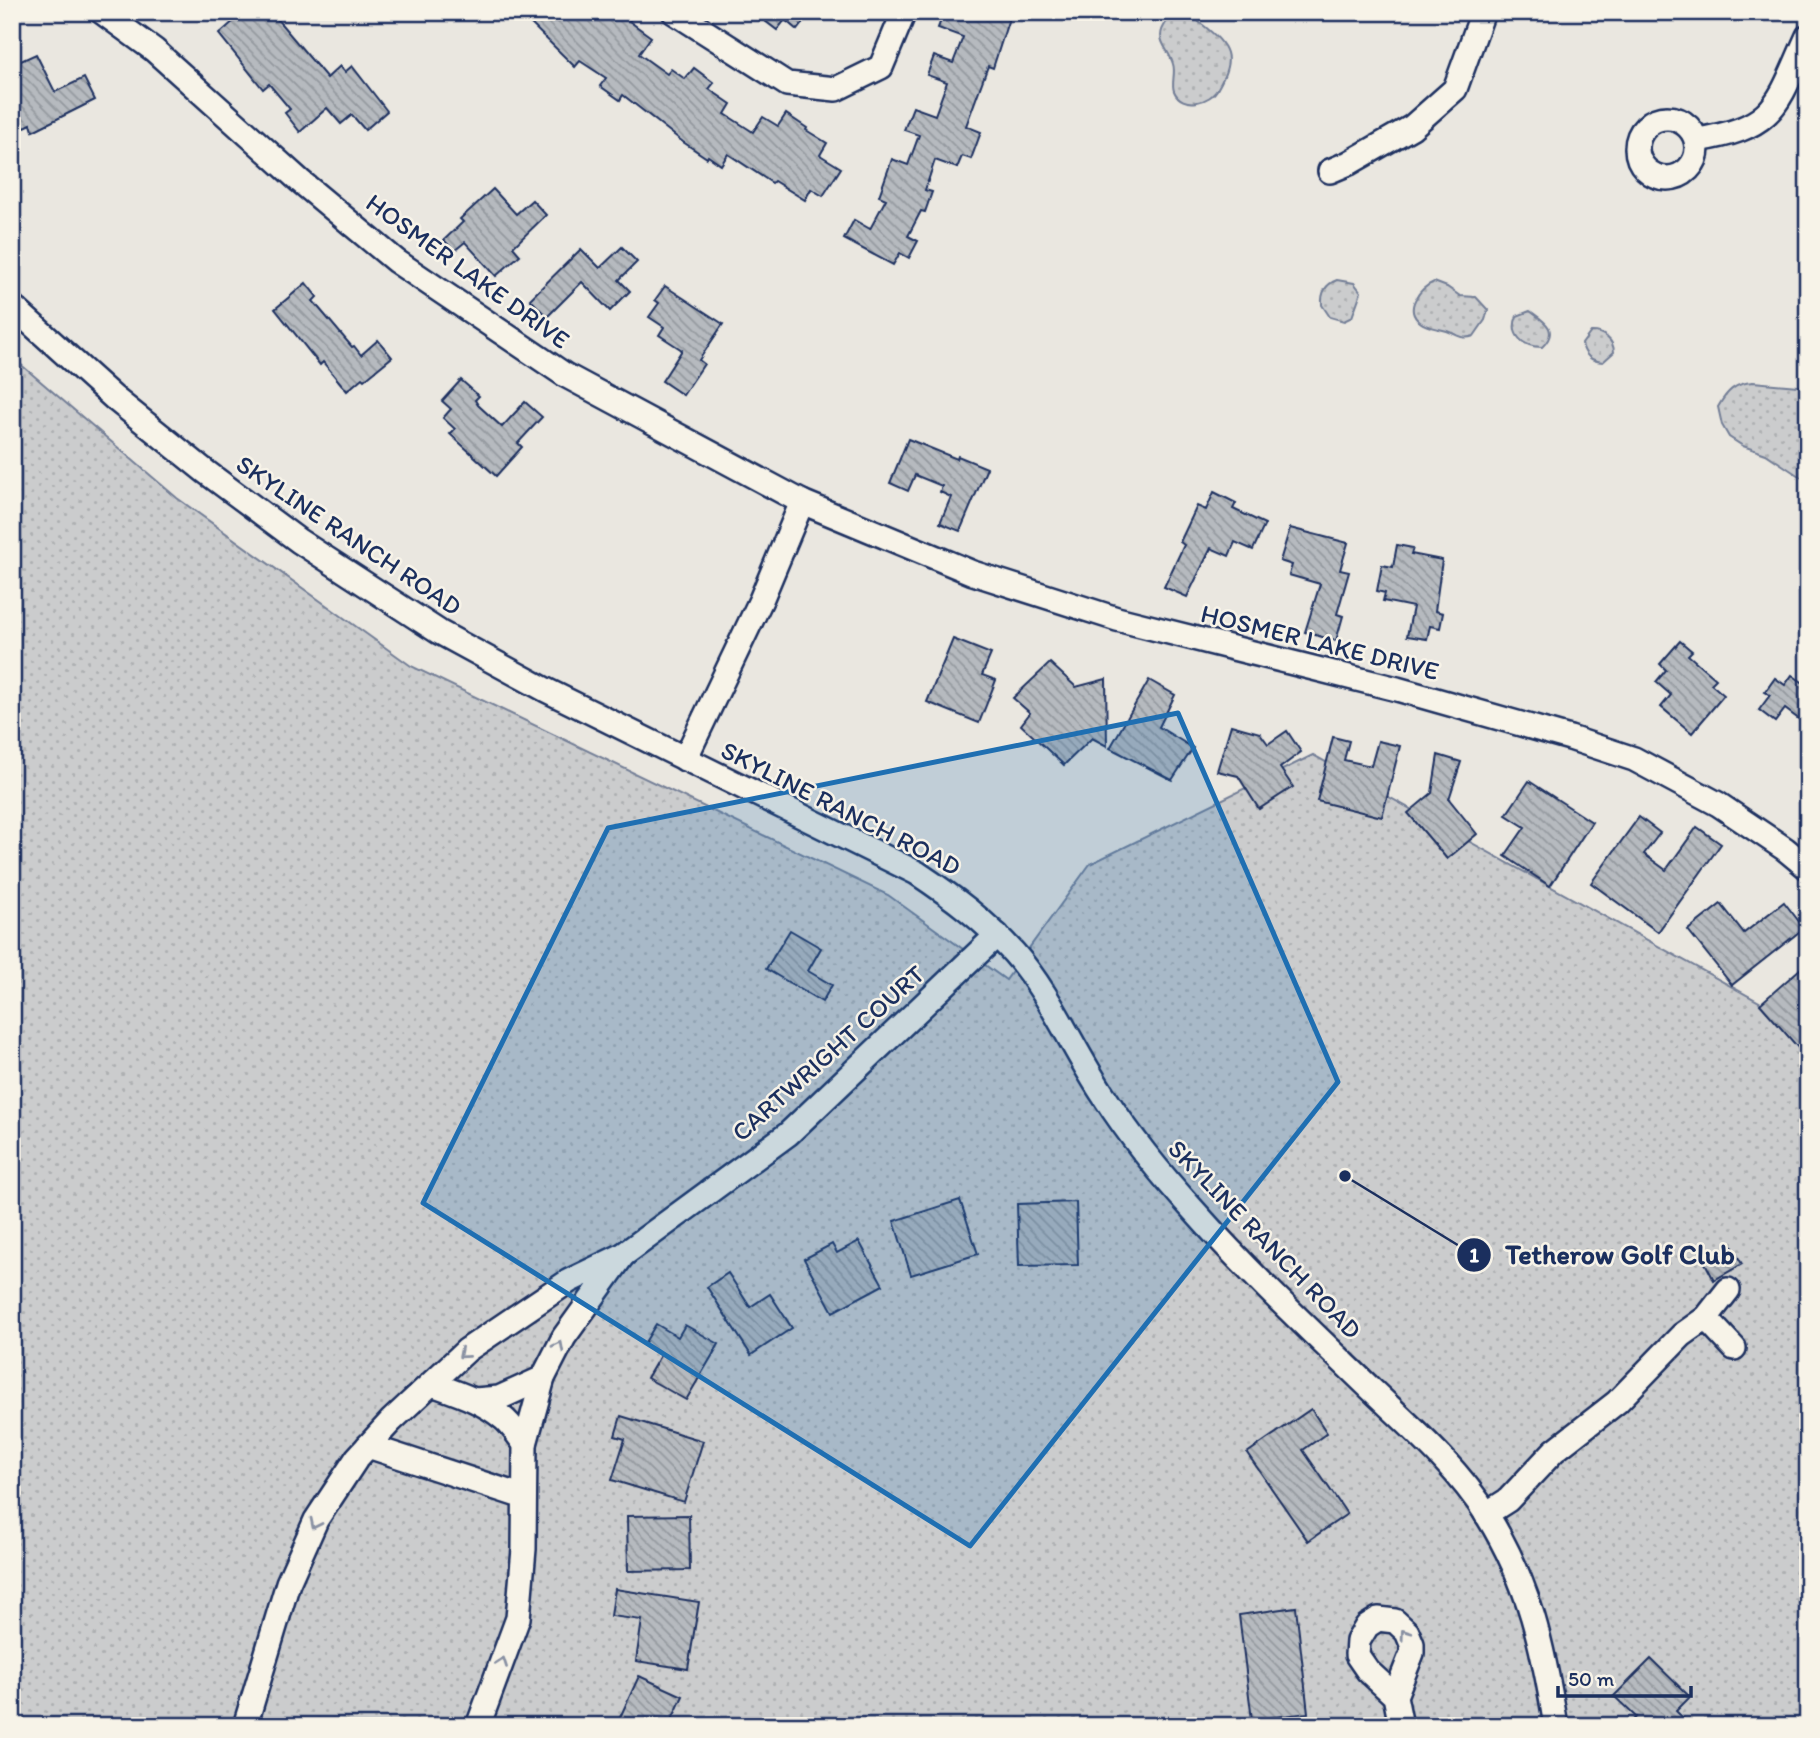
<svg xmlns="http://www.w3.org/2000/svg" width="1820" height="1738" font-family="Itim,sans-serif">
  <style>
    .grass { fill: url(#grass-dots); stroke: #737e96; stroke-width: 2 }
    .building { fill: url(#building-back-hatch); stroke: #1b2f5e; stroke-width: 2 }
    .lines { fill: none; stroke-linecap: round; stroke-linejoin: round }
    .minor-casing { stroke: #1b2f5e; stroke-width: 28 }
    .minor { stroke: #f7f3e8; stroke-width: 23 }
    .oneway { stroke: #8991a3 }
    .marked { fill: #1f6fb2; fill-opacity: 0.2; stroke: #1f6fb2; stroke-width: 5; stroke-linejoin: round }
    .labels { text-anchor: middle; stroke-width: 5; stroke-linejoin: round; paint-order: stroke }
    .street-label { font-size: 26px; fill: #1b2f5e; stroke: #f7f3e8 }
    .leader { fill: none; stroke: #1b2f5e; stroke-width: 2.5 }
    .callout-dot { fill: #1b2f5e; stroke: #f7f3e8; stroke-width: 2.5 }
    .mark-label { font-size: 21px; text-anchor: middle; font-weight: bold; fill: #fff }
    .callout-label { font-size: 28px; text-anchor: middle; font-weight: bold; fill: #1b2f5e; stroke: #f7f3e8; stroke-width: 5; stroke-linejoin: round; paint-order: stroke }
  </style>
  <defs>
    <pattern id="grass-dots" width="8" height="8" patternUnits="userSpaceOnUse" patternTransform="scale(1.75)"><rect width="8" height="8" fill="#cbcccd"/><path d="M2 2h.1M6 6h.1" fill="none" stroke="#aeb0b2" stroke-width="1.8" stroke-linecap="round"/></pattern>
    <pattern id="building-back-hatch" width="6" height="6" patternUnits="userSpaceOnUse" patternTransform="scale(1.75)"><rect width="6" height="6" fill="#b6babf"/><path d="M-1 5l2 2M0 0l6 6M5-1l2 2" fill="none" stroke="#93989e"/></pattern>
  </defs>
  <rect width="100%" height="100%" fill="#eae7e0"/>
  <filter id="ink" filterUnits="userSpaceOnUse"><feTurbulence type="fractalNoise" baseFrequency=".0143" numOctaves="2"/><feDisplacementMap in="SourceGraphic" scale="14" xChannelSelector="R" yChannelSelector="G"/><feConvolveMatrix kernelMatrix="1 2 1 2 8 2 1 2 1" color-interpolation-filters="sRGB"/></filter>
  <g filter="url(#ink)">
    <g class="grass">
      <path d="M1180,12C1190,14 1195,19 1203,25C1229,46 1236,57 1218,88C1211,103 1182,110 1174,91C1171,83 1176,73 1173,64C1169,49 1155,41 1164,26C1168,18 1172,15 1180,12Z"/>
      <path d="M1337,280L1354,283L1361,292L1352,317L1344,321L1330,317L1322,305C1321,293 1326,284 1337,280Z"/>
      <path d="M1434,282L1447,287L1460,296L1476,297L1488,310L1485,320L1474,336C1462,340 1458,335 1447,331C1438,328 1427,328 1420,322C1403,309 1420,288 1434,282Z"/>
      <path d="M1530,311C1544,321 1560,330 1542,347C1523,347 1509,335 1517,316Z"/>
      <path d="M1591,332C1602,331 1614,340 1614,352L1603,362C1591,361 1585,356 1582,344Z"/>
      <path d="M12,357L177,498L411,666L888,895L1006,980L1090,864L1313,755L1808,1029V1726H12Z"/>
      <path d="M1753,382L1808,387V482L1766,454L1743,446L1729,437L1722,425L1718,407C1727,391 1735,383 1753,382Z"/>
    </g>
    <g class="building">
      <path d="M244,12H271L327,78L340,66L345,72L352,66L387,111L365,130L352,115L341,124L327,108L300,132L285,113L290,109L269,84L263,89L219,34Z"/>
      <path d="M519,12H593L602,20L609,12H623L631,19L629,21L651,37L639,54L667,74L671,69L685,79L694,68L714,83L709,89L731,104L725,114L753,132L763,117L778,126L786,114L807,128L806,130L827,143L820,155L841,168L823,196L811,189L805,200L774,181L772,183L728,154L721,165L708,156L707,158L683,142L623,95L620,100L600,86L606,78L580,61L575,67Z"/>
      <path d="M753,12H811L797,30L785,20L777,30Z"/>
      <path d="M944,12H1011L993,68L988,66L966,126L981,132L971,159L962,156L957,168L935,160L925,190L932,192L925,212L921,211L908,236L918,241L909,258L900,253L893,265L844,239L854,220L870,229L886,199L879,196L892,159L908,165L919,135L904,130L913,107L935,115L947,82L927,75L934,56L953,63L963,37L938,28Z"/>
      <path d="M36,54L55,92L84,78L95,100L33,131L31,124L21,129L16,119L12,121V65Z"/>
      <path d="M493,189L516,214L532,200L546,215L513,247L520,255L496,276L465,242L454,251L444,240L463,222L460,219Z"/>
      <path d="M622,247L637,262L619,280L630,291L610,311L582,282L547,317L530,299L581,249L600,268Z"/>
      <path d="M306,283L317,297L313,301L352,347L354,346L361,355L378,340L392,357L364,380L362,378L347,391L323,362L320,365L275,309Z"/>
      <path d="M665,286L723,324L699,360L704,364L683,395L662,381L682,350L659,335L664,327L649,317L659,303L655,300Z"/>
      <path d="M461,380L479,396L475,400L478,405L502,427L525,402L542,417L518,443L522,447L496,476L450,434L455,429L443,418L451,409L442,401Z"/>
      <path d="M908,439L957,459L958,456L987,468L960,531L940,523L951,497L940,492L942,486L915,475L908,491L890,483Z"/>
      <path d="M1214,492L1236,503L1233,509L1265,524L1253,550L1235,542L1229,556L1211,548L1187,597L1164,587L1184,545L1180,542L1197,506L1206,510Z"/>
      <path d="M1290,528L1348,543L1340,570L1349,572L1337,614L1343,616L1336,641L1305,632L1320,584L1289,575L1292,565L1280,561Z"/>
      <path d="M1397,545L1413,548L1411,554L1442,560L1435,611L1443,613L1440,628L1430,626L1427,639L1407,636L1413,607L1383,601L1385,593L1377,591L1382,565L1393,567Z"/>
      <path d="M953,639L991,654L982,675L996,680L979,723L927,702Z"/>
      <path d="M1680,641L1692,651L1688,655L1716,679L1711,684L1724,695L1692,733L1661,707L1671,695L1656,682L1666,670L1660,664Z"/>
      <path d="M1050,663L1076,687L1106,679L1107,746L1092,738L1064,765L1021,725L1030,713L1013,698Z"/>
      <path d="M1792,675L1808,686V726L1785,709L1775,722L1759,710L1770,695L1765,692L1775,678L1785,685Z"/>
      <path d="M1149,680L1175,695L1159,727L1193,748L1172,780L1110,748Z"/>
      <path d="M1231,725L1260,733L1268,744L1287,731L1301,752L1280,768L1293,787L1259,809L1238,776L1217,771Z"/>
      <path d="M1333,737L1349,741L1344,760L1371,766L1378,741L1400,746L1382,817L1317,801Z"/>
      <path d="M1438,755L1461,762L1449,799L1477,834L1447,859L1408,813L1432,793Z"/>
      <path d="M1529,781L1592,822L1550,886L1505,856L1525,827L1506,815Z"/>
      <path d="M1639,817L1660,833L1644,854L1666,870L1697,827L1721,844L1658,932L1591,883Z"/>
      <path d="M1784,902L1804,928L1732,985L1688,930L1721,904L1744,933Z"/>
      <path d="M790,930L821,948L808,971L832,985L822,1002L766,969Z"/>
      <path d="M1808,962V1059L1760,1004Z"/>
      <path d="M960,1200L978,1254L911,1275L894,1221Z"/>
      <path d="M1076,1202L1078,1265L1019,1266L1017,1204Z"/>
      <path d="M859,1241L883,1285L833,1312L804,1259L832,1244L837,1253Z"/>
      <path d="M1732,1246L1742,1264L1714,1280L1704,1261Z"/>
      <path d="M728,1273L750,1307L770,1294L792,1328L751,1355L707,1287Z"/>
      <path d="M656,1324L678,1337L685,1325L719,1344L686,1400L647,1378L661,1354L644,1344Z"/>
      <path d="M1311,1409L1327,1433L1303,1450L1347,1514L1308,1541L1247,1453Z"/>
      <path d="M621,1416L703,1441L684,1502L612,1480L625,1439L615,1436Z"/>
      <path d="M689,1515L690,1570L628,1571L627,1516Z"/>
      <path d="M615,1589L699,1602L688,1669L636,1661L642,1620L611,1616Z"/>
      <path d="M1296,1607L1308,1713L1252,1720L1239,1615Z"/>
      <path d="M1651,1659L1690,1697L1676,1711L1691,1726H1628L1636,1717L1614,1696Z"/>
      <path d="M639,1676L683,1696L669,1726H616Z"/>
    </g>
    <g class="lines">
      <g class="minor-casing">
        <g id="minor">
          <path d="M102,12L154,50L300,181L396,261L565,375L802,502"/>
          <path d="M674,12L787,84L836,89L881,67L904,12"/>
          <circle cx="1667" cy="148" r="30"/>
          <path d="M1697,140C1778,127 1777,104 1808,36"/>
          <path d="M1330,171L1349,163L1412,127L1455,89L1483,12"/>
          <path d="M12,306L114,398L206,472L299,541L439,632L546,690L917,873C953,897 985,921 1014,953C1051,995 1073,1050 1104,1096C1131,1138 1162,1176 1195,1212C1250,1274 1313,1333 1372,1390C1413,1429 1457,1467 1487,1515C1530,1584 1543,1647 1556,1726"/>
          <path d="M685,759L761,600L802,502L973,573L1117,619L1397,689L1570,738L1634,759L1718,804L1785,849L1808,868"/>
          <path d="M623,1255L788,1134L997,935"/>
          <path d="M1706,1318L1734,1348"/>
          <path d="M432,1384C457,1393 483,1401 503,1418C512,1425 518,1436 525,1444"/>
          <path d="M475,1400L499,1398L543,1378"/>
          <path d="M368,1446L524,1497"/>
          <path d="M1486,1514L1508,1500L1554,1451L1617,1402L1682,1335L1706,1318L1728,1290"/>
          <path d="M1395,1696L1368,1671L1357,1655L1358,1641L1367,1626L1378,1619L1395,1621L1407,1632L1412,1644V1653L1395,1696L1401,1726"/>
          <path d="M245,1726L288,1583L316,1520L357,1458L391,1421L467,1350L569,1281L623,1255L564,1337L543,1378L525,1444L524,1549L518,1618L478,1726"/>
        </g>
      </g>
      <use href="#minor" class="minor"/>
    </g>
    <defs><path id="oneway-chevron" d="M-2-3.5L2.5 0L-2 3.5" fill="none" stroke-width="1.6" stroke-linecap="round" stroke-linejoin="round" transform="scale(1.75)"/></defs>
    <g class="oneway">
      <use href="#oneway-chevron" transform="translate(559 1346) rotate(-63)"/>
      <use href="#oneway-chevron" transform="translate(463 1354) rotate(139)"/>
      <use href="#oneway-chevron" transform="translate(315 1524) rotate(116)"/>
      <use href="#oneway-chevron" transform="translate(1405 1634) rotate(-126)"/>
      <use href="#oneway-chevron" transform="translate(502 1662) rotate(-70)"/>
    </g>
  </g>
  <path class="marked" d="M1178,713L1338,1082L970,1546L423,1203L608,828Z"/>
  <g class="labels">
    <g class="street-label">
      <text transform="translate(468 271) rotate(36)" y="9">HOSMER LAKE DRIVE</text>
      <text transform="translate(349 535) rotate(34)" y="9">SKYLINE RANCH ROAD</text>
      <text transform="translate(1320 642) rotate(14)" y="9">HOSMER LAKE DRIVE</text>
      <text transform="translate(841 808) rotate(27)" y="9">SKYLINE RANCH ROAD</text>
      <text transform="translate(828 1053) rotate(-42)" y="9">CARTWRIGHT COURT</text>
      <text transform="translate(1265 1239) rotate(46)" y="9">SKYLINE RANCH ROAD</text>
    </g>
  </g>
  <path class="leader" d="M1345 1176L1474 1255"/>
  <g class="callout-dot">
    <circle cx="1345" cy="1176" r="7"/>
    <circle cx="1474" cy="1255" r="18"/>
  </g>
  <g class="mark-label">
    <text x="1474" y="1262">1</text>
  </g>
  <g class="callout-label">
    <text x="1620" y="1264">Tetherow Golf Club</text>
  </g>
  <rect width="1820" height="1738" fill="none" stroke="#f7f3e8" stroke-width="42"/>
  <rect x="21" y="21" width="1778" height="1696" fill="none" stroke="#1b2f5e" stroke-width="2.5" filter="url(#ink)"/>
  <path d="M1558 1686v10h133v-10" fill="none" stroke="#1b2f5e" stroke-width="3.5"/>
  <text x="1568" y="1686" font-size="21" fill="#1b2f5e" stroke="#f7f3e8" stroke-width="5" paint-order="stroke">50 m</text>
</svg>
